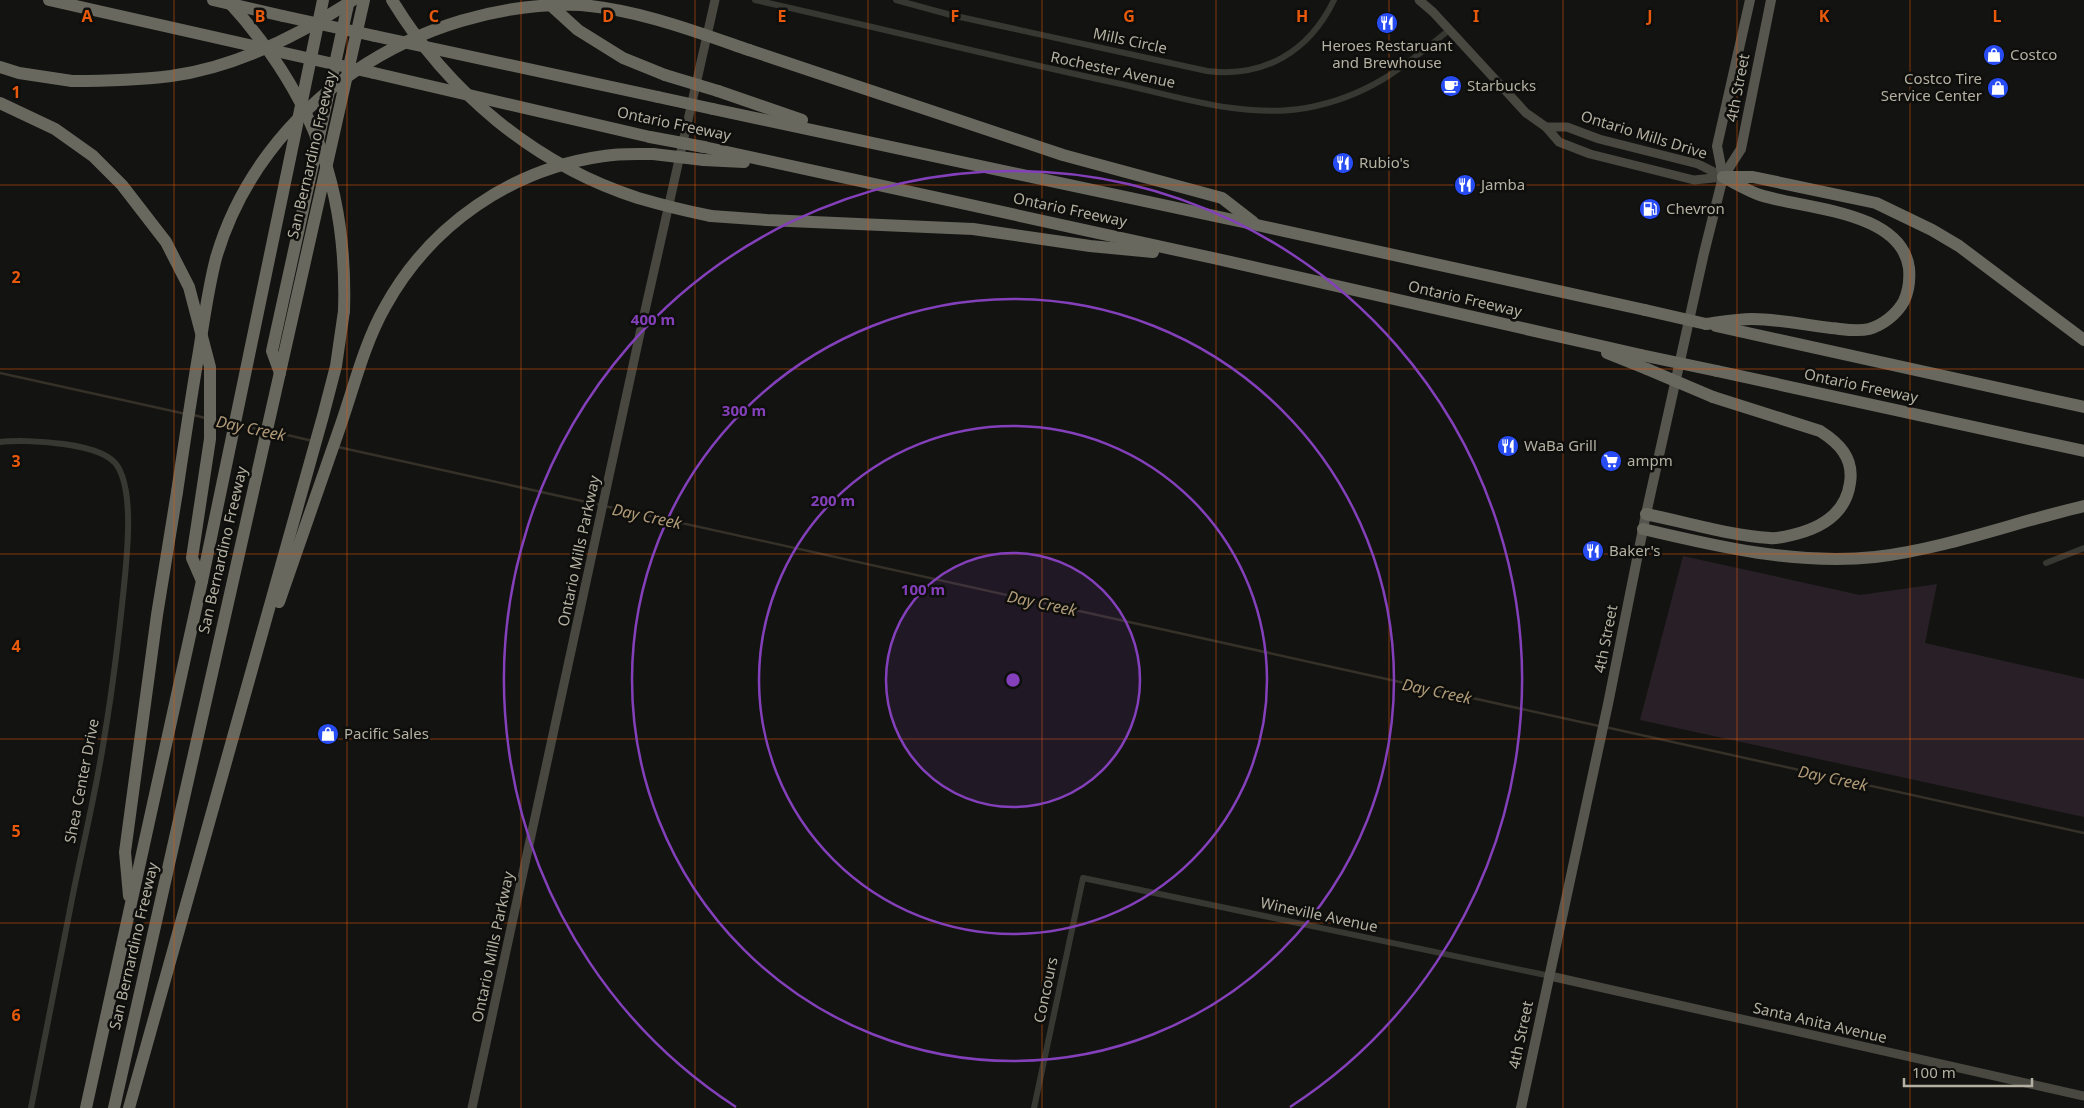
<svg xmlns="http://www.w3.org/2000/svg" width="2084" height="1108" font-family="'Noto Sans',sans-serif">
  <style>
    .grass { fill: #282026 }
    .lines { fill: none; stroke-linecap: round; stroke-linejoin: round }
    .stream { stroke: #363128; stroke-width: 2.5 }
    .street { stroke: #383832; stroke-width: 6 }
    .secondary { stroke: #484740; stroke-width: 9 }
    .primary { stroke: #57564e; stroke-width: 10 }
    .highway { stroke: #69685e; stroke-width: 12 }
    .highway-bridge { stroke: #69685e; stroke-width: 12 }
    .grid { fill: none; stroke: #e8590c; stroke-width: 1; stroke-opacity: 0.55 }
    .ring { fill: none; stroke: #8440bb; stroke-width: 2.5 }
    .labels { text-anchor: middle; stroke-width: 5; stroke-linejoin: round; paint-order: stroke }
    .street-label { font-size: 15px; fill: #b4b1a2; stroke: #0e0e0c }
    .poi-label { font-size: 15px; fill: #b4b1a2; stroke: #0e0e0c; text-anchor: start }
    .water-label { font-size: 16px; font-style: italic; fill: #b09b78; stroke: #0e0e0c }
    .grid-label { font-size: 16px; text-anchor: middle; font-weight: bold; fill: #e8590c; stroke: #0e0e0c; stroke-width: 5; stroke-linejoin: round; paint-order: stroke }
    .centre { fill: #8440bb; stroke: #0e0e0c; stroke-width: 2.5 }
    .ring-label { font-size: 15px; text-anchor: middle; font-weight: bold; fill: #8440bb; stroke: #0e0e0c; stroke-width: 5; stroke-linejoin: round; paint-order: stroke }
  </style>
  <rect width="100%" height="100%" fill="#131311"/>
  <path class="grass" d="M1683,556L1860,595L1937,584L1925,643L2084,679V817L1640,720Z"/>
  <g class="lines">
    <g class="stream">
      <path d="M0,373L186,414"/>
      <path d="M194,415L205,418"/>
      <path d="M213,419L230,423"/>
      <path d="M238,425L262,430"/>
      <path d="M270,431L313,441"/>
      <path d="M338,447L1599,726"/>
      <path d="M1605,727L2084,833"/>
    </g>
    <g class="street">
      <path d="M755,0C876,27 995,57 1116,83C1177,96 1243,119 1306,108C1367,97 1403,68 1449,30"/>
      <path d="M896,0L951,15L1207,71C1264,78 1309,52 1334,0"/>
      <path d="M0,442C25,439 105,442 118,467C134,494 127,555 124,586C119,635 113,685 105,733C97,787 84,840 73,894C59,965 45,1037 31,1108"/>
      <path d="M2046,563L2084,548"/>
      <path d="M1034,1108L1083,878L1550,976"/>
    </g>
    <g class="secondary">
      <path d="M1419,0L1433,12L1526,113L1546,127L1559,142L1590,154L1694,180L1723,177"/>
      <path d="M1546,127H1567L1599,139L1698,164L1722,176"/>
      <path d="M1550,976L2084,1096"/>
      <path d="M472,1108L642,324L715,0"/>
    </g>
    <g class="primary">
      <path d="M1723,177L1717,146L1750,0"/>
      <path d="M1521,1108L1608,704L1646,514L1704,253L1723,177L1741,149L1771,0"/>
    </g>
    <g class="highway">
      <path d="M49,0L271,50"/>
      <path d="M213,0L283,16"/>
      <path d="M545,0L578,30L623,58L665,75"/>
      <path d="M375,36L658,97"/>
      <path d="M749,50L1063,155L1222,198L1253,222"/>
      <path d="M0,67L19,73L72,81"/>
      <path d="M374,73L650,137"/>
      <path d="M718,91L802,120"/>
      <path d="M0,103L55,129L93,156L122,185L166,242L189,287L210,367V439L192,558L202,581"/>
      <path d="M713,109L1257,225L1645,310"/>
      <path d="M704,147L1213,258L1641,355"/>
      <path d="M704,160L744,162"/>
      <path d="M1726,177H1753L1876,203L1932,230L1959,246L2084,340"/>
      <path d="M711,216L767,220L973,229L1090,246L1153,252"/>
      <path d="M1706,324C1721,322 1737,319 1752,319C1778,319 1805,325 1831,328C1843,329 1857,332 1869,329C1883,325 1897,314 1904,301C1909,290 1910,279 1909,268C1901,210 1803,209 1760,195C1748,191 1735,183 1723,177"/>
      <path d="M1716,326L2084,407"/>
      <path d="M1607,353L1647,369"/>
      <path d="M1717,371L2084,451"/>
      <path d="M280,373L272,351L349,0"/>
      <path d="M1646,514C1685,522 1731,536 1770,538C1778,539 1788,536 1796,534C1823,527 1846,512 1850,483C1854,458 1839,443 1820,431L1713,397"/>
      <path d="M1643,529C1719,547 1796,565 1875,557C1945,549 2015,522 2084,506"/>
      <path d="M279,602C299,544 320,486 340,427C354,387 364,344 385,307C430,225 511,169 604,156C620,153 637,154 653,154"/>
      <path d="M129,896L125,852L157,615L177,492"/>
      <path d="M86,1108L202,581L323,0"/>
      <path d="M114,1108L364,0"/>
      <path d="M129,1108L323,416L336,366L344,311"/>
    </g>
    <g class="highway-bridge">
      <path d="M227,0C311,91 348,186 344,311"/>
      <path d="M392,0C447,91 535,165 638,198C662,205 686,211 711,216"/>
      <path d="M283,16L375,36"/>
      <path d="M280,52L374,73"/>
      <path d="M665,75L718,91"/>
      <path d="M72,81C105,81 138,80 171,76C237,67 298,36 353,0"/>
      <path d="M658,97L713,109"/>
      <path d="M650,137L704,147"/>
      <path d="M653,154L704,160"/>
      <path d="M1645,310L1706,324"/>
      <path d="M1641,355L1717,371"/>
      <path d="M1647,369L1713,397"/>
      <path d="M177,492C184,445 191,398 199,351C204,320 208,289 216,258C261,103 419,0 581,5C639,10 694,31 749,50"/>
    </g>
  </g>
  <path class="grid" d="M174,0V1108M347,0V1108M521,0V1108M695,0V1108M868,0V1108M1042,0V1108M1216,0V1108M1389,0V1108M1563,0V1108M1737,0V1108M1910,0V1108M0,185H2084M0,369H2084M0,554H2084M0,739H2084M0,923H2084"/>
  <circle cx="1013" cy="680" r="127" fill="#8440bb" fill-opacity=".12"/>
  <g class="ring">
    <circle cx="1013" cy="680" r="127"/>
    <circle cx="1013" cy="680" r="254"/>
    <circle cx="1013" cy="680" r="381"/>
    <path d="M736 1107A509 509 0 1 1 1290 1107"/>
  </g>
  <defs>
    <g id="restaurant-disc" transform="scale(1.125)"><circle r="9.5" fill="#284cf4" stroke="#0e0e0c"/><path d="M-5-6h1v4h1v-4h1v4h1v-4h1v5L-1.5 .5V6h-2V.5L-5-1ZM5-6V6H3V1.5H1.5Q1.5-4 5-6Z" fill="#fff"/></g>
    <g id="shop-disc" transform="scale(1.125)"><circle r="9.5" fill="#284cf4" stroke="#0e0e0c"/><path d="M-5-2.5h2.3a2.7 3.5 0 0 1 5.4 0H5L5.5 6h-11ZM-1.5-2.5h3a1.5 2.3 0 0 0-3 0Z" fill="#fff"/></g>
    <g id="cafe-disc" transform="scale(1.125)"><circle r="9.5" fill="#284cf4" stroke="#0e0e0c"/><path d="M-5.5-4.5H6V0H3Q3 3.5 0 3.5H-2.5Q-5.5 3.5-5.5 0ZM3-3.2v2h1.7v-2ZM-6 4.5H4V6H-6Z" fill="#fff"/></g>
    <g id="fuel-disc" transform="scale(1.125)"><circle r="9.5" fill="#284cf4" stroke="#0e0e0c"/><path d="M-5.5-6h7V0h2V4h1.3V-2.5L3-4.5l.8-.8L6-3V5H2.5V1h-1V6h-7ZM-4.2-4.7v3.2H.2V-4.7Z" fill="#fff"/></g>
    <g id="supermarket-disc" transform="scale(1.125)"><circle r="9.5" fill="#284cf4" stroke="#0e0e0c"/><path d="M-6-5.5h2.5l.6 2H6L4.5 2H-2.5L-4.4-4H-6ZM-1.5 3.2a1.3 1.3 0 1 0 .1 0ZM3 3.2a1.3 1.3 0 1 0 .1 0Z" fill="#fff"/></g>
  </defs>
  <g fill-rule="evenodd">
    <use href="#restaurant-disc" x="1387" y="23"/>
    <use href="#shop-disc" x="1994" y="55"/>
    <use href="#cafe-disc" x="1451" y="86"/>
    <use href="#shop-disc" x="1998" y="88"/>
    <use href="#restaurant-disc" x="1343" y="163"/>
    <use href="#restaurant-disc" x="1465" y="185"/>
    <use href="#fuel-disc" x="1650" y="209"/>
    <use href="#restaurant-disc" x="1508" y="446"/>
    <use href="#supermarket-disc" x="1611" y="461"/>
    <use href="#restaurant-disc" x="1593" y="551"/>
    <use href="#shop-disc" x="328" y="734"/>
  </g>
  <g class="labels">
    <g class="street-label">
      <text transform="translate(1130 41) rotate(12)" y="5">Mills Circle</text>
      <text transform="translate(1113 70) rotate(12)" y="5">Rochester Avenue</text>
      <text transform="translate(1738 88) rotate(-79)" y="5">4th Street</text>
      <text transform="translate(674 124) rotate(12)" y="5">Ontario Freeway</text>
      <text transform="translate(1644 135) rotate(17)" y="5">Ontario Mills Drive</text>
      <text transform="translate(312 155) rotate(-77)" y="5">San Bernardino Freeway</text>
      <text transform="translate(1070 210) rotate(12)" y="5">Ontario Freeway</text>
      <text transform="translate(1465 299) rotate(13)" y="5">Ontario Freeway</text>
      <text transform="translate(1861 386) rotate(12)" y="5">Ontario Freeway</text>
      <text transform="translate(223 550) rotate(-77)" y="5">San Bernardino Freeway</text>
      <text transform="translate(579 551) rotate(-78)" y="5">Ontario Mills Parkway</text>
      <text transform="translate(1606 639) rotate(-79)" y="5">4th Street</text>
      <text transform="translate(82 781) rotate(-79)" y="5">Shea Center Drive</text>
      <text transform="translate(1319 915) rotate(12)" y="5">Wineville Avenue</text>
      <text transform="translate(134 946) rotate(-77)" y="5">San Bernardino Freeway</text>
      <text transform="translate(493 947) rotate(-78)" y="5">Ontario Mills Parkway</text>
      <text transform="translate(1046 990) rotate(-78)" y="5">Concours</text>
      <text transform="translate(1820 1023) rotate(13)" y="5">Santa Anita Avenue</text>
      <text transform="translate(1521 1035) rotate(-78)" y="5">4th Street</text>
    </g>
    <g class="poi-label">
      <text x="1387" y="51" text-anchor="middle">Heroes Restaruant<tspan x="1387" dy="17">and Brewhouse</tspan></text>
      <text x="2010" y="60">Costco</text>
      <text x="1982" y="84" text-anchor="end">Costco Tire<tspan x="1982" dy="17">Service Center</tspan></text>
      <text x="1467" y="91">Starbucks</text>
      <text x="1359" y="168">Rubio's</text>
      <text x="1481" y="190">Jamba</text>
      <text x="1666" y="214">Chevron</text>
      <text x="1524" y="451">WaBa Grill</text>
      <text x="1627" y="466">ampm</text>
      <text x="1609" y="556">Baker's</text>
      <text x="344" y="739">Pacific Sales</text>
    </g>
    <g class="water-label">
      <text transform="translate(251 428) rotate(12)" y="6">Day Creek</text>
      <text transform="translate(647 516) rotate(12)" y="6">Day Creek</text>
      <text transform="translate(1042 603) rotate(12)" y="6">Day Creek</text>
      <text transform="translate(1437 691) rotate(12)" y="6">Day Creek</text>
      <text transform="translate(1833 778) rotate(12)" y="6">Day Creek</text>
    </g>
  </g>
  <g class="grid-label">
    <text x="87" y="22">A</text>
    <text x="260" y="22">B</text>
    <text x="434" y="22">C</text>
    <text x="608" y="22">D</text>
    <text x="782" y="22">E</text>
    <text x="955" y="22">F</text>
    <text x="1129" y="22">G</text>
    <text x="1302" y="22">H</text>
    <text x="1476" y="22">I</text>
    <text x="1650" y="22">J</text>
    <text x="1824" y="22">K</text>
    <text x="1997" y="22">L</text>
    <text x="16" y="98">1</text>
    <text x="16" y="283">2</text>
    <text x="16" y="467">3</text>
    <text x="16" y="652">4</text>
    <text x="16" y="837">5</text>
    <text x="16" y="1021">6</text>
  </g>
  <circle cx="1013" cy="680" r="8" class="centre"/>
  <g class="ring-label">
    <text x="653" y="325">400 m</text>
    <text x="744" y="416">300 m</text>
    <text x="833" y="506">200 m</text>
    <text x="923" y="595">100 m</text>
  </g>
  <path d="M1904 1078v8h128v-8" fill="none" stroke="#b4b1a2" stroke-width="2.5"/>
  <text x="1912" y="1078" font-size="15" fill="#b4b1a2" stroke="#0e0e0c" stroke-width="4" paint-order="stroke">100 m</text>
</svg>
